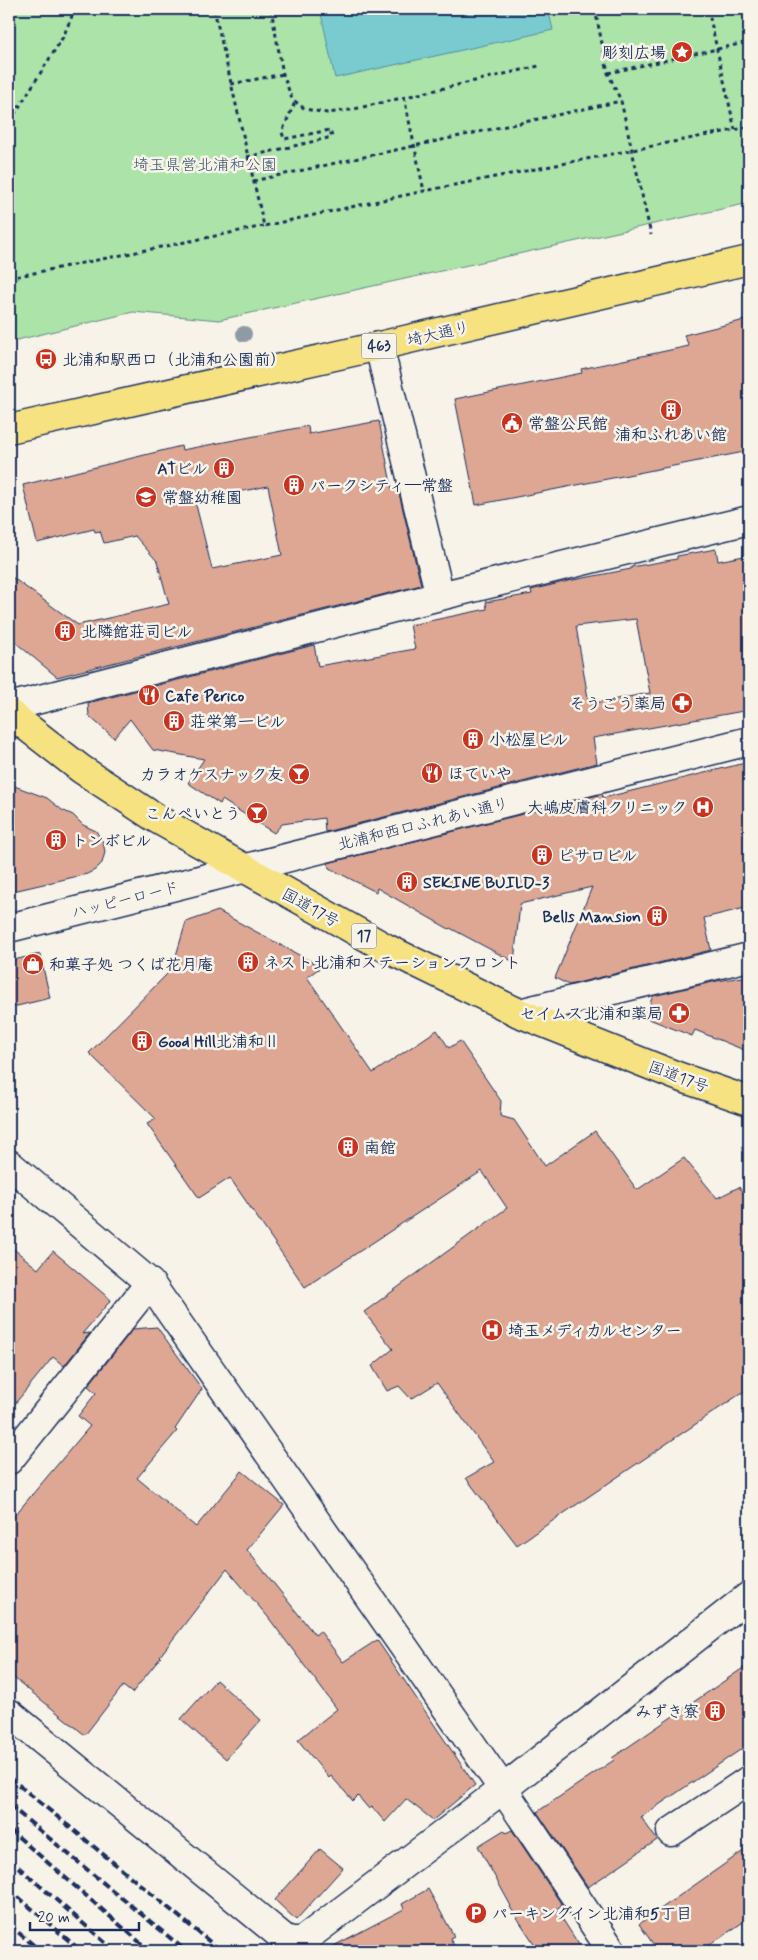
<svg xmlns="http://www.w3.org/2000/svg" width="758" height="1960" font-family="Mynerve,'Klee One',sans-serif">
  <style>
    .green { fill: #abe3a8; stroke: #638983 }
    .water { fill: #7acbd0; stroke: #548da2 }
    .building { fill: #dda794; stroke: #1b2f5e; fill-rule: evenodd }
    .lines { fill: none; stroke-linecap: round; stroke-linejoin: round }
    .minor-casing { stroke: #1b2f5e; stroke-width: 31 }
    .highway-casing { stroke: #1b2f5e; stroke-width: 31 }
    .path { stroke: #1b2f5e; stroke-width: 3; stroke-dasharray: 4 4; stroke-linecap: butt }
    .minor { stroke: #f7f3e8; stroke-width: 28 }
    .highway { stroke: #f7e281; stroke-width: 28 }
    .rail { stroke: #1b2f5e; stroke-width: 4; stroke-dasharray: 8 4; stroke-linecap: butt }
    .tree { fill: #8e9ba4 }
    .labels { text-anchor: middle; stroke-width: 5; stroke-linejoin: round; paint-order: stroke }
    .shield { fill: #f7f3e8; stroke: #5d6a87; stroke-width: 1 }
    .shield-label { font-size: 15px; font-weight: bold; fill: #1b2f5e }
    .poi-label { font-size: 16px; font-weight: bold; fill: #1b2f5e; stroke: #f7f3e8; text-anchor: start }
    .park-label { font-size: 16px; fill: #38536d; stroke: #f7f3e8 }
    .street-label { font-size: 16px; fill: #1b2f5e; stroke: #f7f3e8 }
  </style>
  <rect width="100%" height="100%" fill="#f7f3e8"/>
  <filter id="ink" filterUnits="userSpaceOnUse"><feTurbulence type="fractalNoise" baseFrequency=".02" numOctaves="2"/><feDisplacementMap in="SourceGraphic" scale="10" xChannelSelector="R" yChannelSelector="G"/><feConvolveMatrix kernelMatrix="1 2 1 2 8 2 1 2 1" color-interpolation-filters="sRGB"/></filter>
  <g filter="url(#ink)">
    <path class="green" d="M9,9H749V203L219,320L133,312L9,342Z"/>
    <path class="water" d="M320,9H548L553,30L335,78Z"/>
    <g class="building">
      <path d="M749,319V451L476,505L455,399L582,373L581,369L689,346L684,335Z"/>
      <path d="M379,421L392,489H398L421,585L57,677L9,637V575L78,625L169,604L157,561L135,536L104,543L100,531L95,532L94,529L37,543L23,485L181,446L182,450L308,426L309,434ZM268,486L282,555L212,569L195,501Z"/>
      <path d="M716,549L718,561L749,555V710L593,738L597,763L325,832L324,818L282,824L274,833L222,800L220,804L188,783L204,759L153,750L130,719L114,738L89,716L88,703L314,645L318,666L415,649L410,625L487,609L486,602L532,594L531,590L568,581L631,569V567L677,559V556ZM636,619L650,693L589,704L576,626Z"/>
      <path d="M749,762V907L704,918L711,950L569,985L555,978L592,887L520,904L514,962L450,928L449,929L377,888L376,892L329,868L328,863L602,794L603,798Z"/>
      <path d="M9,784L47,798L62,810L73,815L83,825L96,831L103,842L105,852L102,863L95,870L87,874L9,892Z"/>
      <path d="M218,911L321,967L307,977L373,1073L437,1030L449,1048L460,1041L501,1101L500,1116L514,1120L545,1166L595,1131L637,1190L684,1158L717,1198L739,1187L749,1201V1388L517,1545L466,1478L494,1462L437,1383L411,1399L399,1386L387,1391L372,1366L393,1349L364,1312L507,1208L482,1171L305,1287L230,1178L199,1198L147,1124L156,1119L89,1053L172,969L186,922Z"/>
      <path d="M40,954L50,998L9,1008V961Z"/>
      <path d="M749,976V1052L695,1030L692,1036L644,1017L653,996L717,981Z"/>
      <path d="M9,1245L38,1269L53,1251L111,1300L82,1334L90,1333L64,1366L53,1357L9,1411Z"/>
      <path d="M157,1327L202,1389L175,1429L177,1431L137,1478L196,1527L242,1471L284,1505L247,1550L315,1635L320,1631L343,1662L377,1640L475,1785L433,1820L406,1799L385,1822L372,1807L369,1809L358,1796L353,1801L331,1776L329,1778L298,1740L337,1709L268,1617L227,1569L160,1656L161,1657L132,1693L123,1686L85,1735L9,1674V1522L90,1426L78,1416L96,1393L88,1386L133,1329Z"/>
      <path d="M749,1664V1744L641,1817L657,1840L588,1887L537,1812L614,1760L612,1758Z"/>
      <path d="M216,1680L261,1720L226,1759L181,1719Z"/>
      <path d="M504,1830L506,1833L512,1830L562,1905L556,1909L583,1951H539L510,1907L511,1906L478,1846Z"/>
      <path d="M749,1847V1918L701,1951H658L639,1924Z"/>
      <path d="M320,1849L343,1868L296,1920L275,1900Z"/>
      <path d="M428,1889L454,1936L450,1938L457,1951H324L404,1909L402,1904Z"/>
    </g>
    <g class="lines">
      <g class="minor-casing">
        <g id="minor">
          <path d="M379,346L440,596"/>
          <path d="M9,707L440,596L749,520"/>
          <path d="M9,928L749,741"/>
          <path d="M519,1013L749,957"/>
          <path d="M9,1164L150,1283L503,1789L612,1951"/>
          <path d="M9,1460L150,1283"/>
          <path d="M9,1713L285,1939L292,1941H302L503,1789L749,1596"/>
          <path d="M671,1832L749,1780"/>
        </g>
      </g>
      <g class="highway-casing">
        <g id="highway">
          <path d="M9,429L379,346L749,260"/>
          <path d="M9,713L81,769L157,819L386,948L519,1013L677,1076L749,1101"/>
        </g>
      </g>
      <g class="path">
        <path d="M214,9L264,226L424,191L749,127"/>
        <path d="M271,9L283,74L292,99L305,109L327,113L350,110L539,66"/>
        <path d="M595,9L608,73L621,101L651,235"/>
        <path d="M708,9L735,130"/>
        <path d="M608,73L749,42"/>
        <path d="M231,84L283,74"/>
        <path d="M404,97L424,191"/>
        <path d="M9,121L16,112L63,37L75,9"/>
        <path d="M247,157L332,137L330,130L284,139L282,132L295,102"/>
        <path d="M253,181L621,101"/>
        <path d="M9,278L264,226"/>
      </g>
      <use href="#minor" class="minor"/>
      <use href="#highway" class="highway"/>
      <g class="rail">
        <path d="M9,1777L221,1951"/>
        <path d="M9,1805L186,1951"/>
        <path d="M9,1829L150,1951"/>
        <path d="M9,1859L115,1951"/>
        <path d="M9,1889L81,1951"/>
        <path d="M9,1925L41,1951"/>
      </g>
    </g>
    <circle class="tree" cx="244" cy="334" r="8"/>
  </g>
  <defs>
    <g id="sight-disc" transform="scale(1.125)"><circle r="9.5" fill="#c8321e" stroke="#f7f3e8"/><path d="M0-6L1.8-2.2L6-1.7L2.9 1.2L3.7 5.4L0 3.3L-3.7 5.4L-2.9 1.2L-6-1.7L-1.8-2.2Z" fill="#fff"/></g>
    <g id="bus-disc" transform="scale(1.125)"><circle r="9.5" fill="#c8321e" stroke="#f7f3e8"/><path d="M-5-6H5V4H4V6H2V4H-2V6H-4V4H-5ZM-3.5-4V0h7V-4ZM-3.5 1.2v1.5H-2V1.2ZM2 1.2v1.5H3.5V1.2Z" fill="#fff"/></g>
    <g id="building-disc" transform="scale(1.125)"><circle r="9.5" fill="#c8321e" stroke="#f7f3e8"/><path d="M-4-6H4V6H1V3H-1V6H-4ZM-2.5-4.3h1.7v1.8h-1.7ZM.8-4.3h1.7v1.8H.8ZM-2.5-1h1.7V.8h-1.7ZM.8-1h1.7V.8H.8Z" fill="#fff"/></g>
    <g id="civic-disc" transform="scale(1.125)"><circle r="9.5" fill="#c8321e" stroke="#f7f3e8"/><path d="M-.6-6.5H3V-4.5H.6V-3L4-1V1h2V6H-6V1h2V-1L-.6-3ZM-1.2 2.5V6h2.4V2.5Z" fill="#fff"/></g>
    <g id="school-disc" transform="scale(1.125)"><circle r="9.5" fill="#c8321e" stroke="#f7f3e8"/><path d="M0-5L7-2L0 1L-7-2ZM-4 1L0 2.5L4 1V4Q0 6-4 4Z" fill="#fff"/></g>
    <g id="restaurant-disc" transform="scale(1.125)"><circle r="9.5" fill="#c8321e" stroke="#f7f3e8"/><path d="M-5-6h1v4h1v-4h1v4h1v-4h1v5L-1.5 .5V6h-2V.5L-5-1ZM5-6V6H3V1.5H1.5Q1.5-4 5-6Z" fill="#fff"/></g>
    <g id="pharmacy-disc" transform="scale(1.125)"><circle r="9.5" fill="#c8321e" stroke="#f7f3e8"/><path d="M-2-6h4v4h4v4h-4v4h-4v-4h-4v-4h4Z" fill="#fff"/></g>
    <g id="bar-disc" transform="scale(1.125)"><circle r="9.5" fill="#c8321e" stroke="#f7f3e8"/><path d="M-6-5H6L.8 .8V4.5H3.5V6h-7V4.5H-.8V.8Z" fill="#fff"/></g>
    <g id="hospital-disc" transform="scale(1.125)"><circle r="9.5" fill="#c8321e" stroke="#f7f3e8"/><path d="M-5-5h3v3.5h4V-5h3V5h-3V1.5h-4V5h-3Z" fill="#fff"/></g>
    <g id="shop-disc" transform="scale(1.125)"><circle r="9.5" fill="#c8321e" stroke="#f7f3e8"/><path d="M-5-2.5h2.3a2.7 3.5 0 0 1 5.4 0H5L5.5 6h-11ZM-1.5-2.5h3a1.5 2.3 0 0 0-3 0Z" fill="#fff"/></g>
    <g id="parking-disc" transform="scale(1.125)"><circle r="9.5" fill="#c8321e" stroke="#f7f3e8"/><path d="M-3.5-5.5H1a3.5 3.5 0 0 1 0 7H-1V5.5H-3.5ZM-1-3.4V-.6H.8a1.4 1.4 0 0 0 0-2.8Z" fill="#fff"/></g>
  </defs>
  <g fill-rule="evenodd">
    <use href="#sight-disc" x="682" y="52"/>
    <use href="#bus-disc" x="46" y="359"/>
    <use href="#building-disc" x="671" y="410"/>
    <use href="#civic-disc" x="512" y="423"/>
    <use href="#building-disc" x="224" y="468"/>
    <use href="#building-disc" x="294" y="485"/>
    <use href="#school-disc" x="146" y="497"/>
    <use href="#building-disc" x="65" y="631"/>
    <use href="#restaurant-disc" x="149" y="695"/>
    <use href="#pharmacy-disc" x="682" y="703"/>
    <use href="#building-disc" x="174" y="721"/>
    <use href="#building-disc" x="473" y="739"/>
    <use href="#restaurant-disc" x="432" y="773"/>
    <use href="#bar-disc" x="299" y="774"/>
    <use href="#hospital-disc" x="703" y="807"/>
    <use href="#bar-disc" x="257" y="813"/>
    <use href="#building-disc" x="56" y="840"/>
    <use href="#building-disc" x="542" y="855"/>
    <use href="#building-disc" x="407" y="882"/>
    <use href="#building-disc" x="657" y="916"/>
    <use href="#building-disc" x="248" y="962"/>
    <use href="#shop-disc" x="33" y="964"/>
    <use href="#pharmacy-disc" x="679" y="1013"/>
    <use href="#building-disc" x="142" y="1041"/>
    <use href="#building-disc" x="348" y="1147"/>
    <use href="#hospital-disc" x="492" y="1330"/>
    <use href="#building-disc" x="715" y="1711"/>
    <use href="#parking-disc" x="476" y="1913"/>
  </g>
  <g class="labels">
    <g class="shield">
      <rect x="361.5" y="333.5" width="35" height="25" rx="4"/>
      <rect x="351.5" y="923.5" width="25" height="25" rx="4"/>
    </g>
    <g class="shield-label">
      <text x="379" y="351">463</text>
      <text x="364" y="941">17</text>
    </g>
    <g class="poi-label">
      <text x="666" y="58" text-anchor="end">彫刻広場</text>
      <text x="62" y="365">北浦和駅西口（北浦和公園前）</text>
      <text x="528" y="429">常盤公民館</text>
      <text x="671" y="440" text-anchor="middle">浦和ふれあい館</text>
      <text x="208" y="474" text-anchor="end">ATビル</text>
      <text x="310" y="491">パークシティ―常盤</text>
      <text x="162" y="503">常盤幼稚園</text>
      <text x="81" y="637">北隣館荘司ビル</text>
      <text x="165" y="701">Cafe Perico</text>
      <text x="666" y="709" text-anchor="end">そうごう薬局</text>
      <text x="190" y="727">荘栄第一ビル</text>
      <text x="489" y="745">小松屋ビル</text>
      <text x="448" y="779">ほていや</text>
      <text x="283" y="780" text-anchor="end">カラオケスナック友</text>
      <text x="687" y="813" text-anchor="end">大嶋皮膚科クリニック</text>
      <text x="241" y="819" text-anchor="end">こんぺいとう</text>
      <text x="72" y="846">トンボビル</text>
      <text x="558" y="861">ピサロビル</text>
      <text x="423" y="888">SEKINE BUILD-3</text>
      <text x="641" y="922" text-anchor="end">Bells Mansion</text>
      <text x="264" y="968">ネスト北浦和ステーションフロント</text>
      <text x="49" y="970">和菓子処 つくば花月庵</text>
      <text x="663" y="1019" text-anchor="end">セイムス北浦和薬局</text>
      <text x="158" y="1047">Good Hill北浦和Ⅱ</text>
      <text x="364" y="1153">南館</text>
      <text x="508" y="1336">埼玉メディカルセンター</text>
      <text x="699" y="1717" text-anchor="end">みずき寮</text>
      <text x="492" y="1919">パーキングイン北浦和5丁目</text>
    </g>
    <g class="park-label">
      <text x="205" y="170">埼玉県営北浦和公園</text>
    </g>
    <g class="street-label">
      <text transform="translate(438 333) rotate(-13)" y="6">埼大通り</text>
      <text transform="translate(423 823) rotate(-14)" y="6">北浦和西口ふれあい通り</text>
      <text transform="translate(125 899) rotate(-14)" y="6">ハッピーロード</text>
      <text transform="translate(311 907) rotate(29)" y="6">国道17号</text>
      <text transform="translate(679 1076) rotate(20)" y="6">国道17号</text>
    </g>
  </g>
  <rect width="758" height="1960" fill="none" stroke="#f7f3e8" stroke-width="30"/>
  <rect x="15" y="15" width="728" height="1930" fill="none" stroke="#1b2f5e" stroke-width="2" filter="url(#ink)"/>
  <path d="M30 1922v8h109v-8" fill="none" stroke="#1b2f5e" stroke-width="2.5"/>
  <text x="38" y="1922" font-size="15" fill="#1b2f5e" stroke="#f7f3e8" stroke-width="4" paint-order="stroke">20 m</text>
</svg>
